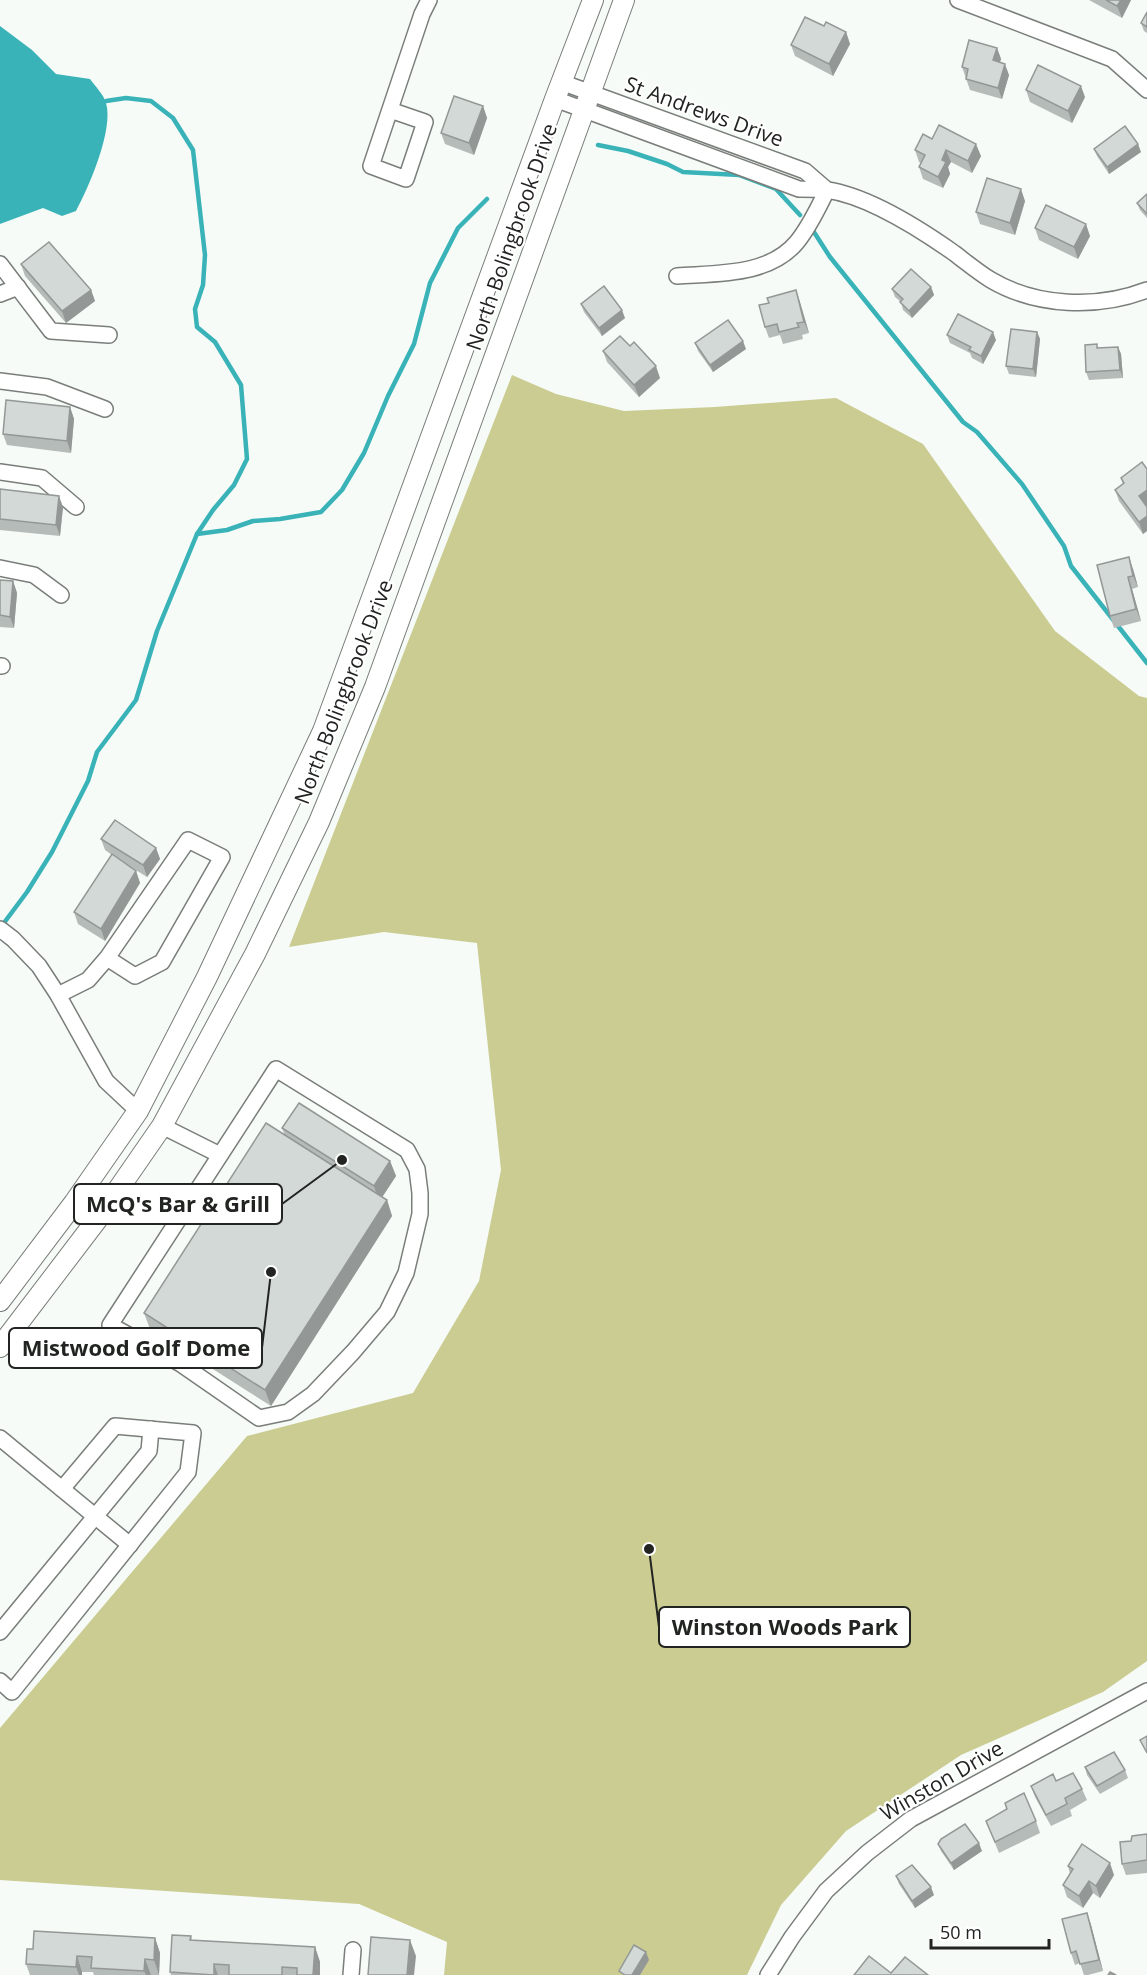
<svg xmlns="http://www.w3.org/2000/svg" width="1147" height="1975" font-family="'Open Sans',sans-serif">
  <style>
    .green { fill: #cbcc92 }
    .water { fill: #39b3b8 }
    .lines { fill: none; stroke-linecap: round; stroke-linejoin: round }
    .stream { stroke: #39b3b8; stroke-width: 4.5 }
    .minor-casing { stroke: #797e7a; stroke-width: 18 }
    .major-casing { stroke: #797e7a; stroke-width: 22 }
    .minor { stroke: #fff; stroke-width: 15 }
    .major { stroke: #fff; stroke-width: 20 }
    .wall { fill: #b5bbb9 }
    .shaded-wall { fill: #939896 }
    .building { fill: #d2d9d7; stroke: #939896; stroke-width: 1.5 }
    .labels { text-anchor: middle; stroke-width: 4.5; stroke-linejoin: round; paint-order: stroke }
    .street-label { font-size: 21px; fill: #222422; stroke: #fff }
    .leader { fill: none; stroke: #222422; stroke-width: 2 }
    .callout-dot { fill: #222422; stroke: #fff; stroke-width: 2 }
    .callout { fill: #fff; stroke: #222422; stroke-width: 2 }
    .callout-label { font-size: 22px; text-anchor: middle; font-weight: bold; fill: #222422 }
  </style>
  <rect width="100%" height="100%" fill="#f6fbf7"/>
  <path class="green" d="M512,375L556,394L624,411L715,407L836,398L923,444L1055,631L1139,696L1147,698V1661L1103,1692L961,1755L846,1831L781,1905L747,1975H444L447,1942L359,1904L0,1880V1728L247,1436L413,1393L479,1281L501,1170L477,943L384,932L289,947Z"/>
  <path class="water" d="M0,26L32,50L56,74L90,79C95,86 104,95 106,103C114,129 89,187 76,211L62,216L43,208L0,224Z"/>
  <g class="lines">
    <g class="stream">
      <path d="M598,145L628,151L667,164L683,172L739,175L776,189L800,215"/>
      <path d="M812,229L830,257L963,422L977,432L1022,484L1064,546L1071,566L1147,663"/>
      <path d="M197,534L227,530L253,521L280,519L321,512L342,490L364,453L388,396L414,344L430,283L458,228L487,199"/>
      <path d="M1,927L27,892L52,852L88,781L97,752L136,700L157,631L197,534L213,510L234,485L247,459L241,385L215,342L197,327L195,309L203,285L205,255L193,150L173,118L151,101L126,98L106,101"/>
    </g>
    <g class="minor-casing">
      <g id="minor">
        <path d="M958,0L1112,59L1147,90"/>
        <path d="M561,82L805,171L827,190"/>
        <path d="M555,99L799,189C808,189 818,189 827,190C868,196 920,229 954,253C966,262 978,272 991,280C1037,307 1098,309 1147,290"/>
        <path d="M390,110L425,122L406,179L371,166L422,14L429,0"/>
        <path d="M0,264L51,331L109,335"/>
        <path d="M677,276C717,273 769,276 797,242C810,226 818,208 827,190"/>
        <path d="M0,294L18,287"/>
        <path d="M0,381L47,387L105,409"/>
        <path d="M0,472L42,478L76,507"/>
        <path d="M0,568L34,575L61,595"/>
        <path d="M0,666H2"/>
        <path d="M0,929L13,939L39,966L58,995L106,1081L138,1111"/>
        <path d="M58,995L88,980L107,958L188,840L222,857L162,962L135,976L107,958"/>
        <path d="M276,1069L407,1150L417,1169L420,1193V1214L406,1273L387,1312L353,1352L313,1394L288,1412L259,1418L181,1364L110,1325Z"/>
        <path d="M162,1126L220,1155"/>
        <path d="M0,1438L130,1545"/>
        <path d="M0,1632L149,1451L151,1429"/>
        <path d="M0,1681L12,1692L188,1472L193,1433L115,1426L62,1489"/>
        <path d="M351,1975L353,1950"/>
        <path d="M768,1975L792,1937L826,1891L867,1853L911,1819L1147,1691"/>
      </g>
    </g>
    <g class="major-casing">
      <g id="major">
        <path d="M0,1301L74,1203L138,1111L207,977L323,731L555,99L593,0"/>
        <path d="M0,1347L99,1217L162,1126L255,954L319,822L375,687L624,0"/>
      </g>
    </g>
    <use href="#minor" class="minor"/>
    <use href="#major" class="major"/>
  </g>
  <g class="wall">
    <path d="M1089,0H1131L1122,18Z"/>
    <path d="M1147,12V33L1144,31L1141,23Z"/>
    <path d="M824,26L846,32L850,44L833,76L795,56L791,45Z"/>
    <path d="M997,48L1001,59L1000,62L1009,75L1002,99L970,90L962,67Z"/>
    <path d="M1026,90L1085,97L1072,123L1030,102Z"/>
    <path d="M483,106L487,118L474,155L445,144L441,133Z"/>
    <path d="M932,139L981,156L972,173L951,162L948,167L950,174L943,188L923,179L919,167L921,163L919,162L915,150Z"/>
    <path d="M1094,149L1141,152L1109,174L1097,156Z"/>
    <path d="M1147,194V218L1140,210L1137,203Z"/>
    <path d="M1025,201L1015,235L980,224L976,212Z"/>
    <path d="M1035,228L1090,236L1078,259L1039,240Z"/>
    <path d="M21,264L91,290L95,301L66,323L25,276Z"/>
    <path d="M931,287L934,295L912,318L903,310L901,302L895,297L892,289Z"/>
    <path d="M796,290L809,333L802,335L803,339L783,344L780,335L769,338L765,327L769,303Z"/>
    <path d="M581,304L625,318L602,336L584,312Z"/>
    <path d="M1037,332L1040,339L1036,377L1009,374L1006,366Z"/>
    <path d="M947,335L996,340L983,364L972,358L970,353L950,343Z"/>
    <path d="M695,343L746,349L713,372L698,351Z"/>
    <path d="M1118,347L1121,354L1123,378L1089,380L1086,372Z"/>
    <path d="M603,351L660,378L639,397L607,362Z"/>
    <path d="M70,407L74,419L71,453L7,445L3,434Z"/>
    <path d="M1147,469V505L1146,506L1147,531L1143,534L1119,501L1115,490L1123,484L1121,478Z"/>
    <path d="M0,489L63,507L60,536L0,530Z"/>
    <path d="M1133,569L1138,587L1132,589L1141,621L1114,628L1110,616Z"/>
    <path d="M0,580L13,581L17,593L14,628L0,627Z"/>
    <path d="M101,839L156,848L160,859L147,877L118,859L136,871L140,883L105,941L78,924L74,912L112,855L105,850Z"/>
    <path d="M282,1128L390,1161L396,1176L382,1197L387,1200L392,1216L271,1406L150,1329L144,1313L285,1136Z"/>
    <path d="M1085,1767L1125,1770L1128,1778L1100,1794L1087,1775Z"/>
    <path d="M1056,1781L1082,1789L1087,1800L1070,1810L1072,1816L1051,1826L1035,1797L1031,1786Z"/>
    <path d="M986,1821H1036L1040,1833L999,1853Z"/>
    <path d="M1147,1834V1873L1126,1875L1122,1864Z"/>
    <path d="M938,1844L982,1851L954,1870L941,1851Z"/>
    <path d="M1068,1866L1114,1875L1100,1898L1093,1893L1083,1908L1067,1897L1063,1885L1070,1874Z"/>
    <path d="M896,1876L934,1895L915,1908L899,1884Z"/>
    <path d="M1087,1913L1091,1925L1103,1971L1088,1975H1084L1080,1963L1075,1965L1071,1953Z"/>
    <path d="M191,1936L192,1940L315,1947L320,1962V1975H171L170,1972Z"/>
    <path d="M155,1938L160,1953L159,1975H94L93,1972H82V1975H30L26,1964L33,1949Z"/>
  </g>
  <g class="shaded-wall">
    <path d="M1121,0H1131L1122,18L1117,6Z"/>
    <path d="M846,32L850,44L833,76L829,64Z"/>
    <path d="M997,48L1001,59L997,72L993,60Z"/>
    <path d="M1005,64L1009,75L1002,99L998,88Z"/>
    <path d="M1081,86L1085,97L1072,123L1068,111Z"/>
    <path d="M483,106L487,118L474,155L469,143Z"/>
    <path d="M976,144L981,156L972,173L968,161Z"/>
    <path d="M1138,144L1141,152L1109,174L1107,167Z"/>
    <path d="M946,150L951,162L948,167L950,174L943,188L938,177L942,160Z"/>
    <path d="M1021,189L1025,201L1015,235L1010,223Z"/>
    <path d="M1086,224L1090,236L1078,259L1074,247Z"/>
    <path d="M931,287L934,295L912,318L909,311Z"/>
    <path d="M91,290L95,301L66,323L62,311Z"/>
    <path d="M796,290L800,302L809,333L804,322Z"/>
    <path d="M622,310L625,318L602,336L599,328Z"/>
    <path d="M993,332L996,340L983,364L981,356Z"/>
    <path d="M1037,332L1040,339L1036,377L1033,369Z"/>
    <path d="M743,341L746,349L713,372L710,365Z"/>
    <path d="M1118,347L1121,354L1123,378L1120,370Z"/>
    <path d="M656,366L660,378L639,397L634,385Z"/>
    <path d="M70,407L74,419L71,453L67,441Z"/>
    <path d="M1147,490V505L1143,508L1139,496Z"/>
    <path d="M59,496L63,507L60,536L56,525Z"/>
    <path d="M1147,516V531L1143,534L1139,522Z"/>
    <path d="M1129,557L1133,569L1138,587L1133,576Z"/>
    <path d="M1128,577L1132,589L1141,621L1136,609Z"/>
    <path d="M13,581L17,593L14,628L10,617Z"/>
    <path d="M156,848L160,859L147,877L143,865Z"/>
    <path d="M136,871L140,883L105,941L101,929Z"/>
    <path d="M390,1161L396,1176L379,1202L374,1186Z"/>
    <path d="M387,1200L392,1216L271,1406L265,1390Z"/>
    <path d="M979,1843L982,1851L954,1870L951,1863Z"/>
    <path d="M1110,1863L1114,1875L1100,1898L1096,1886Z"/>
    <path d="M1089,1881L1093,1893L1083,1908L1079,1896Z"/>
    <path d="M931,1887L934,1895L915,1908L912,1901Z"/>
    <path d="M1087,1913L1091,1925L1103,1971L1099,1960Z"/>
    <path d="M155,1938L160,1953L159,1975L154,1960Z"/>
    <path d="M410,1940L416,1956L414,1975H407Z"/>
    <path d="M315,1947L320,1962V1975H313Z"/>
    <path d="M646,1952L649,1960L640,1975H632Z"/>
    <path d="M77,1956L82,1972V1975H79L76,1967Z"/>
    <path d="M145,1959L151,1975H146L144,1971Z"/>
    <path d="M214,1964L218,1975H214Z"/>
  </g>
  <g class="building">
    <path d="M1106,0H1121L1117,6Z"/>
    <path d="M1147,12V27L1141,23Z"/>
    <path d="M805,17L824,26L826,22L846,32L829,64L791,45Z"/>
    <path d="M969,40L997,48L993,60L1005,64L998,88L966,79L968,69L962,67Z"/>
    <path d="M1038,65L1081,86L1068,111L1026,90Z"/>
    <path d="M454,96L483,106L469,143L441,133Z"/>
    <path d="M939,125L976,144L968,161L946,150L942,160L946,162L938,177L919,167L925,155L915,150L923,134L932,139Z"/>
    <path d="M1125,126L1138,144L1107,167L1094,149Z"/>
    <path d="M987,178L1021,189L1010,223L976,212Z"/>
    <path d="M1147,194V214L1137,203Z"/>
    <path d="M1046,205L1086,224L1074,247L1035,228Z"/>
    <path d="M49,242L91,290L62,311L21,264Z"/>
    <path d="M911,269L931,287L909,311L900,302L903,299L892,289Z"/>
    <path d="M604,286L622,310L599,328L581,304Z"/>
    <path d="M796,290L804,322L797,323L799,327L779,332L777,324L765,327L759,305L769,303L767,298Z"/>
    <path d="M958,314L993,332L981,356L969,350L971,347L947,335Z"/>
    <path d="M728,320L743,341L710,365L695,343Z"/>
    <path d="M1011,329L1037,332L1033,369L1006,366Z"/>
    <path d="M620,336L630,346L634,342L656,366L634,385L603,351Z"/>
    <path d="M1097,344V348L1118,347L1120,370L1086,372L1085,345Z"/>
    <path d="M6,400L70,407L67,441L3,434Z"/>
    <path d="M1142,462L1147,469V490L1139,496L1147,507V516L1139,522L1115,490L1124,483L1121,478Z"/>
    <path d="M0,489L59,496L56,525L0,519Z"/>
    <path d="M1129,557L1133,576L1128,577L1136,609L1110,616L1097,565Z"/>
    <path d="M0,580L13,581L10,617L0,615Z"/>
    <path d="M115,820L156,848L143,865L101,839Z"/>
    <path d="M112,854L136,871L101,929L74,912Z"/>
    <path d="M299,1103L390,1161L374,1186L282,1128Z"/>
    <path d="M266,1123L387,1200L265,1390L144,1313Z"/>
    <path d="M1147,1736V1753L1140,1740Z"/>
    <path d="M1114,1752L1125,1770L1097,1786L1085,1767Z"/>
    <path d="M1073,1773L1082,1789L1065,1798L1067,1804L1046,1815L1031,1786L1053,1774L1056,1781Z"/>
    <path d="M1024,1793L1036,1821L995,1842L986,1821L1007,1809L1005,1803Z"/>
    <path d="M965,1824L979,1843L951,1863L938,1844L941,1839Z"/>
    <path d="M1147,1834V1860L1122,1864L1120,1842L1131,1841L1132,1836Z"/>
    <path d="M1082,1844L1110,1863L1096,1886L1089,1881L1079,1896L1063,1885L1073,1869L1068,1866Z"/>
    <path d="M912,1865L931,1887L912,1901L896,1876Z"/>
    <path d="M1087,1913L1099,1960L1080,1964L1076,1951L1071,1953L1062,1919Z"/>
    <path d="M34,1931L155,1938L154,1960L145,1959L144,1971L91,1968L92,1957L77,1956L76,1967L26,1964L27,1949H33Z"/>
    <path d="M172,1935L191,1936L190,1940L315,1947L313,1975H297V1968L282,1967V1975H229V1965L214,1964V1975L170,1972Z"/>
    <path d="M371,1937L410,1940L407,1975H368Z"/>
    <path d="M634,1945L646,1952L632,1975H625L619,1971Z"/>
    <path d="M869,1956L891,1973L905,1957L928,1975H854Z"/>
    <path d="M1110,1972L1116,1975H1108Z"/>
  </g>
  <g class="labels">
    <g class="street-label">
      <text transform="translate(704 112) rotate(20)" y="7">St Andrews Drive</text>
      <text transform="translate(512 237) rotate(-71)" y="7">North Bolingbrook Drive</text>
      <text transform="translate(344 692) rotate(-69)" y="7">North Bolingbrook Drive</text>
      <text transform="translate(942 1781) rotate(-30)" y="7">Winston Drive</text>
    </g>
  </g>
  <path class="leader" d="M342 1160L282 1204M271 1272L262 1348M649 1549L659 1627"/>
  <g class="callout-dot">
    <circle cx="342" cy="1160" r="6"/>
    <circle cx="271" cy="1272" r="6"/>
    <circle cx="649" cy="1549" r="6"/>
  </g>
  <g class="callout">
    <rect x="74" y="1184" width="208" height="40" rx="6"/>
    <rect x="9" y="1328" width="253" height="40" rx="6"/>
    <rect x="659" y="1607" width="251" height="40" rx="6"/>
  </g>
  <g class="callout-label">
    <text x="178" y="1212">McQ's Bar &amp; Grill</text>
    <text x="136" y="1356">Mistwood Golf Dome</text>
    <text x="785" y="1635">Winston Woods Park</text>
  </g>
  <path d="M931 1939v9h118v-9" fill="none" stroke="#222422" stroke-width="3"/>
  <text x="940" y="1939" font-size="18" fill="#222422" stroke="#ffffff" stroke-width="4.5" paint-order="stroke">50 m</text>
</svg>
